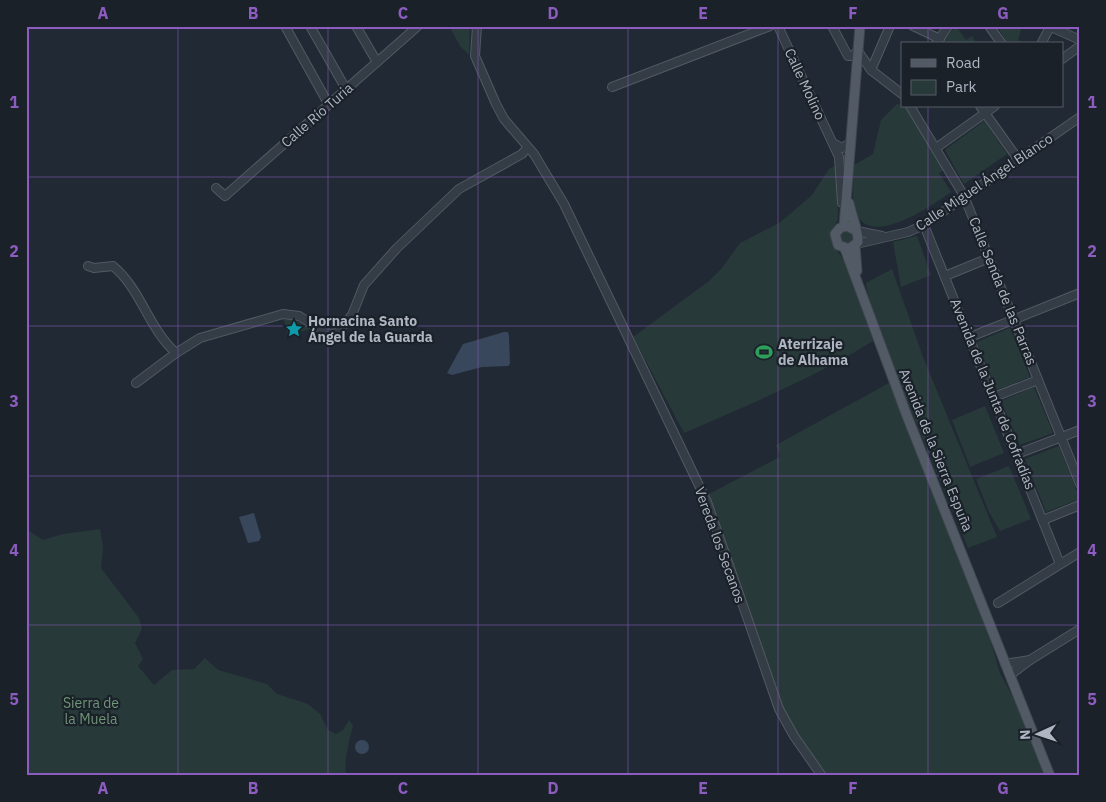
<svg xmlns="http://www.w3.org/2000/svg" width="1106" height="802" font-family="'IBM Plex Sans',sans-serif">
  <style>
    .green { fill: #273939 }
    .water { fill: #38475c }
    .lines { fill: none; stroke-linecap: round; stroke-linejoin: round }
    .minor-casing { stroke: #525963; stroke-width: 10 }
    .major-casing { stroke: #3e454e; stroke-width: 11 }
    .minor { stroke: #343c45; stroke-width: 8 }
    .major { stroke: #525b65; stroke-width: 9 }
    .grid { fill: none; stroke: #8d5cc0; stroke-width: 1; stroke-opacity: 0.55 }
    .labels { text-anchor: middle; stroke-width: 4.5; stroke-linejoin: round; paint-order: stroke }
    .street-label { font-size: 14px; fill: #afb6c2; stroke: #1a2129 }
    .poi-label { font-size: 14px; font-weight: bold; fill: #afb6c2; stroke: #1a2129; text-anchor: start }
    .park-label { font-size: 14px; fill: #709578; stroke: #1a2129 }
    .neatline { fill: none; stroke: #8d5cc0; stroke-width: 2 }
    .grid-label { font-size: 16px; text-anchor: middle; font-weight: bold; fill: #8d5cc0 }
  </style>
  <rect width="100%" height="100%" fill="#212a34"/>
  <g class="green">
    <path d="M449,26H470L469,55L460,46Z"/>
    <path d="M956,26L966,40L972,36L977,44H945L944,40Z"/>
    <path d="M997,26H1022L1018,40L1025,44H1008Z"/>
    <path d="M897,104L906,106L945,169L939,173L951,192C934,204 870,250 856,212C851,199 854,179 854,165L873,154L881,120Z"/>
    <path d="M984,121L1007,154L964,184L945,150Z"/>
    <path d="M837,165L838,219L831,233L832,243L848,267L873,341C814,378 748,405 684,433L633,337L709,281L722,268L740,243L779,223L790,214L812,195L829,169Z"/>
    <path d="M843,230H851L855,237L852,244H841L839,236Z"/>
    <path d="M917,236L931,275L901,287L893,242Z"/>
    <path d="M892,269L923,357L997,537L968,548L885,347L869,300L866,283Z"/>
    <path d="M284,320H293L312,329L288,334Z"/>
    <path d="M1010,328L1030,377L997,390L977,342Z"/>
    <path d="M889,383L987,629L1000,673L1018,707L1045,776H825L791,726L781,706L707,495L780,457L776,445Z"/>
    <path d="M1034,387L1053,433L1020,445L1001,401Z"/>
    <path d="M985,406L1004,453L970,467L952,420Z"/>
    <path d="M1059,446L1080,499L1046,512L1025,459Z"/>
    <path d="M1009,466L1031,519L1000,531L989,512L976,479Z"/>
    <path d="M26,529L43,540L63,534L100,529L103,547L101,568L139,618L142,629L135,643L143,659L138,666L154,685L172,670L194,669L205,658L218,670L267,684L277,694L308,704L320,714L328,730L336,734L343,730L349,720L353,726C349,742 344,759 346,776H26Z"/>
  </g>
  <g class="water">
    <path d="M504,332H508L509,336L510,364L508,366L482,367L452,375L447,373L463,344Z"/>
    <path d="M254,513L261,537L259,541L248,543L239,517Z"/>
    <circle cx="362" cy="747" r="7"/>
  </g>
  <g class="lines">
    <g class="minor-casing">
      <g id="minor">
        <path d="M285,26L329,105"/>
        <path d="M310,26L346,89"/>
        <path d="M356,26L377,62"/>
        <path d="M477,26L475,56L496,104L504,119L534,154L564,204L707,502L779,709L794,736L822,776"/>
        <path d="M778,26L839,157L842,203"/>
        <path d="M832,26L848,56H852L858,51L871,70L902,94"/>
        <path d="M913,26L940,39"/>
        <path d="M989,26L1002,44"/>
        <path d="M1049,26L1080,40"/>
        <path d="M936,44L948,26"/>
        <path d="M1041,44L1050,27"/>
        <path d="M1062,59L1080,46"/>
        <path d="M871,70L890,26"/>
        <path d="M612,87L770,26"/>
        <path d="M910,106L964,196L1080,484"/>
        <path d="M980,106L1018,159"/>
        <path d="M833,143L842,148L850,143"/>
        <path d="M936,148L995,106"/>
        <path d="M216,188L225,196L418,26"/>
        <path d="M924,225L1060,564"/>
        <path d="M857,231L882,236"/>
        <path d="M856,244L908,232L924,225L1080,117"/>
        <path d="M88,266L94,268L113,266C141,289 148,328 176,353"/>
        <path d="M945,276L989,258"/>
        <path d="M970,337L1080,293"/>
        <path d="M136,383L176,353L200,338L283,314L299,316L329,334L337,333L352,315L364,285L397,248L459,189L522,154L527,148"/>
        <path d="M994,397L1038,380"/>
        <path d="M1017,454L1080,430"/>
        <path d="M1043,520L1080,505"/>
        <path d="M998,603L1080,552"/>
        <path d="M1030,660L1080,629"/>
        <path d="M1005,664L1030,660L1010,675"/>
      </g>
    </g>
    <g class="major-casing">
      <g id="major">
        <path d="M849,203C851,214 859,232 858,242L849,249L838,245L835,234L840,228L847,226L855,230"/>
        <path d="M844,226L860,26"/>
        <path d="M855,245L857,271"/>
        <path d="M845,249L907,416L1050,776"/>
      </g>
    </g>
    <use href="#minor" class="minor"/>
    <use href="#major" class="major"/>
  </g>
  <path class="grid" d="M178,26V776M328,26V776M478,26V776M628,26V776M778,26V776M928,26V44M928,106V776M26,177H1080M26,326H1080M26,476H1080M26,625H1080"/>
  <defs>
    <g id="sight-bare" transform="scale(1.35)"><path d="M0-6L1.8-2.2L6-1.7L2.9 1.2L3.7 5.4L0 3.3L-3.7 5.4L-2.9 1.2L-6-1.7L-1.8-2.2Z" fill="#0f9aa8" stroke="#1a2129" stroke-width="2.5" paint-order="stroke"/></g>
    <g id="stadium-bare" transform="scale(1.35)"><path d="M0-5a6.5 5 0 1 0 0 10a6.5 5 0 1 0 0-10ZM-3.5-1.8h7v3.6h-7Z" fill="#2e9e5b" stroke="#1a2129" stroke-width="2.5" paint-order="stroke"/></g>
  </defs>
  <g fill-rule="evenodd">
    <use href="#sight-bare" x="294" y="329"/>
    <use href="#stadium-bare" x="764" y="352"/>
  </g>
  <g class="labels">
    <g class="street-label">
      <text transform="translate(805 84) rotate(65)" y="5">Calle Molino</text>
      <text transform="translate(317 115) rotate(-41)" y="5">Calle Río Turia</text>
      <text transform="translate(984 182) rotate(-34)" y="5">Calle Miguel Ángel Blanco</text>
      <text transform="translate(1003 291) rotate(68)" y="5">Calle Senda de las Parras</text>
      <text transform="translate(993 394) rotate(68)" y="5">Avenida de la Junta de Cofradías</text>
      <text transform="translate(936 450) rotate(68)" y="5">Avenida de la Sierra Espuña</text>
      <text transform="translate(720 545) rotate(70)" y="5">Vereda los Secanos</text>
    </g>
    <g class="poi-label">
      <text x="308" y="326">Hornacina Santo<tspan x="308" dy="16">Ángel de la Guarda</tspan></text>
      <text x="778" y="349">Aterrizaje<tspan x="778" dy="16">de Alhama</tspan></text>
    </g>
    <g class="park-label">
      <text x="91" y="708">Sierra de<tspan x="91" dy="16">la Muela</tspan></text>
    </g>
  </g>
  <rect width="1106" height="802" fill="none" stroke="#1a2129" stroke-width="55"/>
  <rect x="901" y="42" width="162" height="65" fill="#1a2129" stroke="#565d66"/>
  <rect x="911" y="59" width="25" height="8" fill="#525b65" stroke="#565d66"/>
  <text x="946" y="68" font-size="15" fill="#afb6c2">Road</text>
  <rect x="911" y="80" width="25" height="15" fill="#273939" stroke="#565d66"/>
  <text x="946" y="92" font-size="15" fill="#afb6c2">Park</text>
  <g transform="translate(1038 734) rotate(267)" stroke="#1a2129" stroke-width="4" paint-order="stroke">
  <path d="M0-4L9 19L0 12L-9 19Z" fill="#afb6c2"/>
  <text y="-8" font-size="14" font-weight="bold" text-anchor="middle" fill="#afb6c2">N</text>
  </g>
  <rect x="28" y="28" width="1050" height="746" class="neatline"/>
  <g class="grid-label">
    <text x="103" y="19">A</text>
    <text x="253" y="19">B</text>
    <text x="403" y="19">C</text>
    <text x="553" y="19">D</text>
    <text x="703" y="19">E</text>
    <text x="853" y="19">F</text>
    <text x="1003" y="19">G</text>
    <text x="14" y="108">1</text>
    <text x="1092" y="108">1</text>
    <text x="14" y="257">2</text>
    <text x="1092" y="257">2</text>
    <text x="14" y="407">3</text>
    <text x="1092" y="407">3</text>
    <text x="14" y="556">4</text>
    <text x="1092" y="556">4</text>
    <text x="14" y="705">5</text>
    <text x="1092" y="705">5</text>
    <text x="103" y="794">A</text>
    <text x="253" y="794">B</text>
    <text x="403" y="794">C</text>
    <text x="553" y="794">D</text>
    <text x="703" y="794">E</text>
    <text x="853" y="794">F</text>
    <text x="1003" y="794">G</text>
  </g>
</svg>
